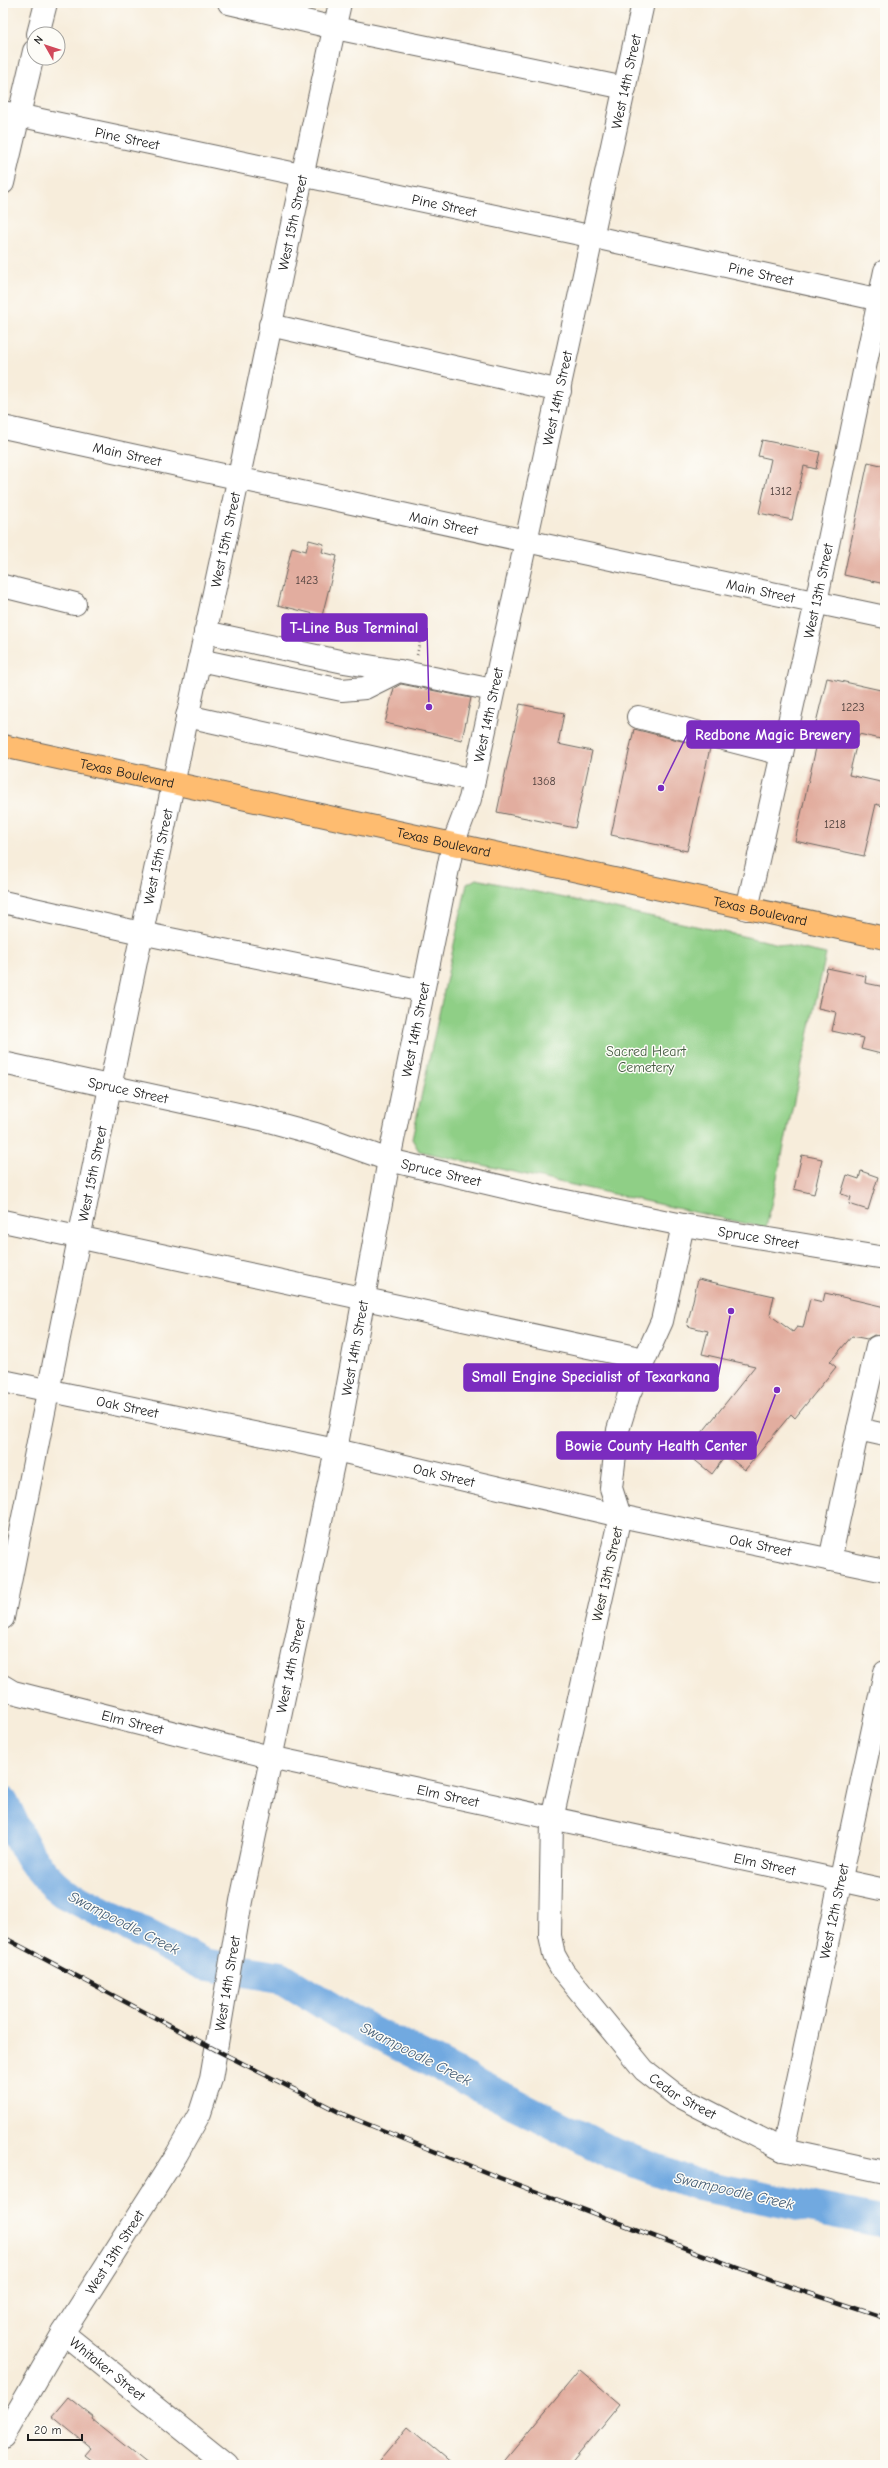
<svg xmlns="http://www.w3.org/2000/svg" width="888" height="2468" font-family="'Comic Neue',sans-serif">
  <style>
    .green { fill: #8fcf86; stroke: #567651 }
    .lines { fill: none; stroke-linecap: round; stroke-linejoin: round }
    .river { stroke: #71a9e0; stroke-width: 32 }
    .building { fill: #e2ad9f }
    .minor-casing { stroke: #69655f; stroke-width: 24 }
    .major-casing { stroke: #69655f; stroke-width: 24 }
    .path { stroke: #69655f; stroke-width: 2.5; stroke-dasharray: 1 3; stroke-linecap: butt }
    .minor { stroke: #fff; stroke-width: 22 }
    .major { stroke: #febc70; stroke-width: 22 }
    .rail-casing { stroke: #1c1c1c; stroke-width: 4.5 }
    .rail { stroke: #fdfcf7; stroke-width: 3; stroke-dasharray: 9; stroke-linecap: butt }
    .labels { text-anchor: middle; stroke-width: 3; stroke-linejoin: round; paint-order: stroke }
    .number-label { font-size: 12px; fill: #4e403d }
    .street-label { font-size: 14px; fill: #1c1c1c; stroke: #fdfcf7 }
    .park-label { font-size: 14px; fill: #445b41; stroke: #fdfcf7 }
    .water-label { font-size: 15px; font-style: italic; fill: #425b74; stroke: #fdfcf7 }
    .leader { fill: none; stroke: #7b2cbf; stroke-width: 1.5 }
    .callout-dot { fill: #7b2cbf; stroke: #fdfcf7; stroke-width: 1.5 }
    .callout { fill: #7b2cbf; stroke: #7b2cbf; stroke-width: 1.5 }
    .callout-label { font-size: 15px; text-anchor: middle; font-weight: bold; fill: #fff }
  </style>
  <rect width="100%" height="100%" fill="#fdfcf7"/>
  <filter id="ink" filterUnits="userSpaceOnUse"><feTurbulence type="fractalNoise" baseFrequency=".025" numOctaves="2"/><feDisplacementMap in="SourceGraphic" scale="8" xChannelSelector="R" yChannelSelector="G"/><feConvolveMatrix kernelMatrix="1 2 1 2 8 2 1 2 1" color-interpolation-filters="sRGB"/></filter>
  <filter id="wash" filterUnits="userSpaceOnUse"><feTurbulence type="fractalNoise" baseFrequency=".012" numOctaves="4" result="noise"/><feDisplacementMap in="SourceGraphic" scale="16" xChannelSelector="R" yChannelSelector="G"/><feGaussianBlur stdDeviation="0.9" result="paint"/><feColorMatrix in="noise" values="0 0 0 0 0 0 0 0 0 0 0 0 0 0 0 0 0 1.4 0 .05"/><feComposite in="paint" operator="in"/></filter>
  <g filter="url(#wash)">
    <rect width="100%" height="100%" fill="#f7eddb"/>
    <path class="green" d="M476,879L826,954L766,1228L419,1151L412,1139L467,884Z"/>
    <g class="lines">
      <path class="river" d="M3,1802C20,1838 30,1867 63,1892L203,1964L281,1977L350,2020L614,2154L698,2185L885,2222"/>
    </g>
    <g id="blocks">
      <g class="building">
        <path d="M762,440L820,452L816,469L804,466L792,520L759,513L771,459L758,456Z"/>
        <path d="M868,462L885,466V584L844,575Z"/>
        <path d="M309,540L324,544L322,552L337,556L322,616L278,605L292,547L306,551Z"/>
        <path d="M827,678L885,691V740L859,734L849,775L885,783V807L876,804L864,856L795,841L816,748L810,747Z"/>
        <path d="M401,684L471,698L462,740L385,723L394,688Z"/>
        <path d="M520,704L564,713L558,744L592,751L575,828L497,812Z"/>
        <path d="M634,729L710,748L687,851L611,835Z"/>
        <path d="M827,968L866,976L865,983L885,987V1055L861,1049L864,1038L832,1031L836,1012L818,1008Z"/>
        <path d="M802,1155L822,1159L814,1194L794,1189Z"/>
        <path d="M861,1171L878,1177L868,1210L849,1204L851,1197L841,1194L847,1175L859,1179Z"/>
        <path d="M698,1279L774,1296L770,1315L793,1332L797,1327L803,1328L810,1299L823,1302L825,1293L885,1307V1338L874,1335L867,1339L852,1336L830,1362L836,1367L795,1418L791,1414L745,1470L726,1455L712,1474L686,1453L755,1366L702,1354L708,1331L687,1326Z"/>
        <path d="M580,2370L620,2404L570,2465H501Z"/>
        <path d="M68,2397L94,2418L93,2420L149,2465H98L85,2455L91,2448L52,2416Z"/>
        <path d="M408,2427L453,2465H376Z"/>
      </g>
    </g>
  </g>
  <g filter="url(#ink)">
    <use href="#blocks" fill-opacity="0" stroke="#69655f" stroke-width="1"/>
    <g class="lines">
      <g class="minor-casing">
        <g id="minor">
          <path d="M229,3L335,28L625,88"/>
          <path d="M38,34L46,3"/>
          <path id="s1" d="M3,112L594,237L885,301"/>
          <path d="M3,183L34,51"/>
          <path d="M270,325L560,391"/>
          <path id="s2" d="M3,427L526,541L885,617"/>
          <path d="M3,586L75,604"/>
          <path d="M205,632L344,662L399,671"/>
          <path d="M199,660L342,690L365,688L399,671L493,690"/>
          <path d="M187,716L474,780"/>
          <path d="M638,717L782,754"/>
          <path d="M3,902L141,933L423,991"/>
          <path id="s3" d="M747,909L816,602L885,271"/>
          <path id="s4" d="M3,1063L261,1119L316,1134L389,1160L546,1197L683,1225L885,1258"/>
          <path d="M3,1221L644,1359"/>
          <path id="s5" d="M683,1225L662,1321L629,1394L618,1430L611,1488L620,1516L552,1819L550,1936L554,1955L563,1971L644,2070L676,2095L783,2150L885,2172"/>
          <path d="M877,1347L858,1429L885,1435"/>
          <path id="s6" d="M3,1381L336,1450L620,1516L885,1571"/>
          <path d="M830,1560L858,1429"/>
          <path id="s7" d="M3,1618C78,1238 156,859 238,481C272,322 304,162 340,3"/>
          <path id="s8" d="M3,1686L13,1692L270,1757L885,1890"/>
          <path id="s9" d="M783,2150L885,1672"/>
          <path id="s10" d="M63,2333L227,2465"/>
          <path id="s11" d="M3,2437L63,2333L177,2154L200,2113L211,2079L241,1901L336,1450L389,1160L453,844L470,799L643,3"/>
        </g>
      </g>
      <g class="major-casing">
        <g id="major">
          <path id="s12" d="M3,746L885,938"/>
        </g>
      </g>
      <path class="path" d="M417,655L422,630"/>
      <use href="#minor" class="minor"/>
      <use href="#major" class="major"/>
      <g class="rail-casing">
        <path id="rail" d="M3,1937L216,2050L345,2115L500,2178L775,2282L885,2318"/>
      </g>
      <use href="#rail" class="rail"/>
    </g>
  </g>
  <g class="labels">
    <g class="number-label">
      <text x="781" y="495">1312</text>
      <text x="307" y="584">1423</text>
      <text x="853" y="711">1223</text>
      <text x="544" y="785">1368</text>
      <text x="835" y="828">1218</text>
    </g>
    <g class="street-label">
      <text dy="5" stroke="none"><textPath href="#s11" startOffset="2456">West 14th Street</textPath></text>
      <text dy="5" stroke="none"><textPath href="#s1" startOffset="127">Pine Street</textPath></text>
      <text dy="5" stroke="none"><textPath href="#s1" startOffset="451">Pine Street</textPath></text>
      <text dy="5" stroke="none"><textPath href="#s7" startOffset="1425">West 15th Street</textPath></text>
      <text dy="5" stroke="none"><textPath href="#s1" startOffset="775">Pine Street</textPath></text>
      <text dy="5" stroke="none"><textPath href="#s11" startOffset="2132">West 14th Street</textPath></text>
      <text dy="5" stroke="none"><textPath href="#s2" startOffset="127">Main Street</textPath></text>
      <text dy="5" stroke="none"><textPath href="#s2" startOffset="451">Main Street</textPath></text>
      <text dy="5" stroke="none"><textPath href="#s7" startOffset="1101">West 15th Street</textPath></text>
      <text dy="5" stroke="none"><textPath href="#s2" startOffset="775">Main Street</textPath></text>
      <text dy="5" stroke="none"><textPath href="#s3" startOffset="326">West 13th Street</textPath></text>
      <text dy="5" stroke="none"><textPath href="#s11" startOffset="1808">West 14th Street</textPath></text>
      <text dy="5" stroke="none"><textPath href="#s12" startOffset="127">Texas Boulevard</textPath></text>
      <text dy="5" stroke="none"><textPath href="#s12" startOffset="451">Texas Boulevard</textPath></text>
      <text dy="5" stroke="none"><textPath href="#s7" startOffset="777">West 15th Street</textPath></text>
      <text dy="5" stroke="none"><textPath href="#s12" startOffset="775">Texas Boulevard</textPath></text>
      <text dy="5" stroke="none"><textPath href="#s11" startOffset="1484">West 14th Street</textPath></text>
      <text dy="5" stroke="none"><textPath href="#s4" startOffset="128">Spruce Street</textPath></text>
      <text dy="5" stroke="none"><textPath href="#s4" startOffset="452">Spruce Street</textPath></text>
      <text dy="5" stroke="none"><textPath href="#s7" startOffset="453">West 15th Street</textPath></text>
      <text dy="5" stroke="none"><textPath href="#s4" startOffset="776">Spruce Street</textPath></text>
      <text dy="5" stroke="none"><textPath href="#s11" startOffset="1160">West 14th Street</textPath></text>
      <text dy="5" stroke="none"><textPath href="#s6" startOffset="127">Oak Street</textPath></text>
      <text dy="5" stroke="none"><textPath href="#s6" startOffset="451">Oak Street</textPath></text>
      <text dy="5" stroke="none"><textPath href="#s6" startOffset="775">Oak Street</textPath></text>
      <text transform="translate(607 1574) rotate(-77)" y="5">West 13th Street</text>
      <text dy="5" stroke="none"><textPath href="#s11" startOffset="836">West 14th Street</textPath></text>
      <text dy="5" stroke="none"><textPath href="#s8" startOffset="135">Elm Street</textPath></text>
      <text dy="5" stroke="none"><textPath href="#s8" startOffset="459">Elm Street</textPath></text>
      <text dy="5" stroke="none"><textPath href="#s8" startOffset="783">Elm Street</textPath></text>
      <text dy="5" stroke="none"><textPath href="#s9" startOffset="244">West 12th Street</textPath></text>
      <text dy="5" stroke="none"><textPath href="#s11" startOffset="512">West 14th Street</textPath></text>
      <text dy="5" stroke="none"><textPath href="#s5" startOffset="944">Cedar Street</textPath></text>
      <text dy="5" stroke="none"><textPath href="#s11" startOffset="216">West 13th Street</textPath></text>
      <text dy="5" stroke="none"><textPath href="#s10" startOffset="57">Whitaker Street</textPath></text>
    </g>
    <g class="park-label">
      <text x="646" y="1056">Sacred Heart<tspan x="646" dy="16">Cemetery</tspan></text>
    </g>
    <g class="water-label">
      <text transform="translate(124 1923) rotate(27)" y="5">Swampoodle Creek</text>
      <text transform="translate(416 2054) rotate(27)" y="5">Swampoodle Creek</text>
      <text transform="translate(734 2191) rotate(13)" y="5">Swampoodle Creek</text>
    </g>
  </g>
  <path class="leader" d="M429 707L427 628M661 788L687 735M731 1311L718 1377M777 1390L756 1446"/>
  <g class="callout-dot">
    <circle cx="429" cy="707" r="4"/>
    <circle cx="661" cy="788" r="4"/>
    <circle cx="731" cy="1311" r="4"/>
    <circle cx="777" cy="1390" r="4"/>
  </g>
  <g class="callout">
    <rect x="282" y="614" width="145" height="27" rx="4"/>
    <rect x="687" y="721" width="172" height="27" rx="4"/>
    <rect x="464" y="1364" width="254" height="27" rx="4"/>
    <rect x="557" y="1432" width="199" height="27" rx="4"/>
  </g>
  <g class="callout-label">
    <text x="354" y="633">T-Line Bus Terminal</text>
    <text x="773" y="740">Redbone Magic Brewery</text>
    <text x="591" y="1382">Small Engine Specialist of Texarkana</text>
    <text x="656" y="1451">Bowie County Health Center</text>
  </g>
  <rect width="888" height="2468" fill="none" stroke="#fdfcf7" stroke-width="16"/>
  <g transform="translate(46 46) rotate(309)"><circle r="19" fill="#fdfcf7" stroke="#a3a29f"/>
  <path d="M0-3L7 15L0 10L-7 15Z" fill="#d1495b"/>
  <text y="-6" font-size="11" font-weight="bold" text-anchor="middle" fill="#1c1c1c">N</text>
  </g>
  <path d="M28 2434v6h54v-6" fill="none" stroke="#1c1c1c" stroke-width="2"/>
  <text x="34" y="2434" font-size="12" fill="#1c1c1c" stroke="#fdfcf7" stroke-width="3" paint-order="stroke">20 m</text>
</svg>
